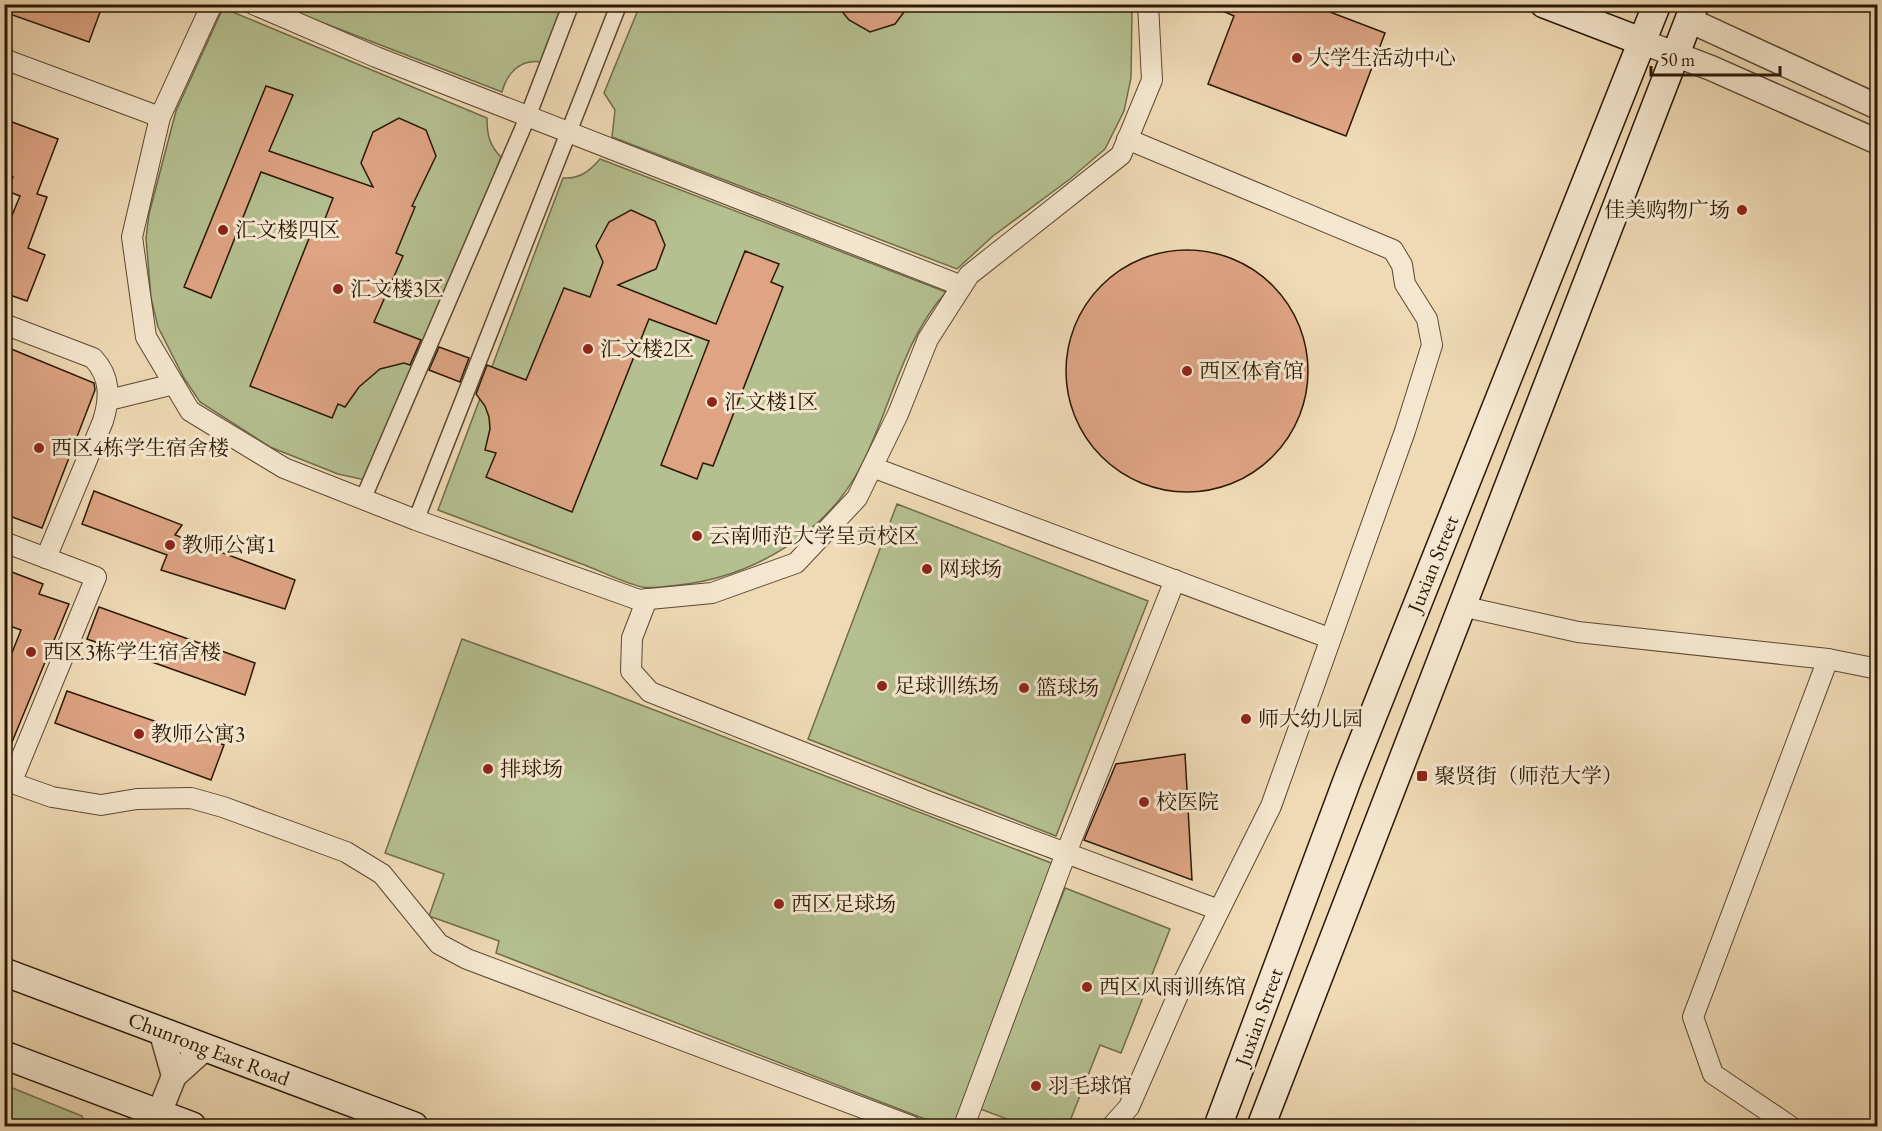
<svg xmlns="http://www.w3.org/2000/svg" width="1882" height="1131" font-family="'EB Garamond','Noto Serif SC',serif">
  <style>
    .green { fill: #b5c090; stroke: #706c4b; stroke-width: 1.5 }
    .building { fill: #dea484; stroke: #2a1806; stroke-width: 1.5 }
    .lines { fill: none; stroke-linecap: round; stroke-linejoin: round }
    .pedestrian-casing { stroke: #5b4832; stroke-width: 18 }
    .minor-casing { stroke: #5b4832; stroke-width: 22 }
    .tertiary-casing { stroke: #5b4832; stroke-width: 27 }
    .secondary-casing { stroke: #2a1806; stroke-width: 30 }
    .pedestrian { stroke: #f5e7cf; stroke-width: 15 }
    .minor { stroke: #f5e7cf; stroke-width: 20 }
    .tertiary { stroke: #f5e7cf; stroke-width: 24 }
    .secondary { stroke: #f5e7cf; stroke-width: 27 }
    .poi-dot { fill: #8f2418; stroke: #f5e7cf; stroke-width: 2 }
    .labels { text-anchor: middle; stroke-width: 6; stroke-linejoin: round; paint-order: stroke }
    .poi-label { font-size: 21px; fill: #2a1806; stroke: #f5e7cf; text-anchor: start }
    .street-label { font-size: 21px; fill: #2a1806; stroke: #f5e7cf }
  </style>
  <rect width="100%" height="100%" fill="#efdab5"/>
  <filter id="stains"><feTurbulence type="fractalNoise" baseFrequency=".00333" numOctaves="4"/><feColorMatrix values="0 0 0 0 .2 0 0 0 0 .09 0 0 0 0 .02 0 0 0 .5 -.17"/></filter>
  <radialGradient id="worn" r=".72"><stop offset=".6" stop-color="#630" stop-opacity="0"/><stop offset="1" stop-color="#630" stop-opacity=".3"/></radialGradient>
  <g class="green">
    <path d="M1128,4L1132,13L1131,78L1124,111L1105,149L1070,179L993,236L957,269L612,137L615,110L604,93L640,5Z"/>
    <path d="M277,5H566L541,62C520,59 507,73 502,92Z"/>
    <path d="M223,8L487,118C487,134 489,145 501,157L374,482L338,474L270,447L200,402L184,378L158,327L151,298L146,238L149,214L176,111Z"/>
    <path d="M600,159L946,292C902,341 891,408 861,466C827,533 753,577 679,585C668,586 653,589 642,587C621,582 599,570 579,563C532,545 485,528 438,510L563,178C579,179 589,172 600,159Z"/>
    <path d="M897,504L1148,601L1056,836L808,739Z"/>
    <path d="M462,639L592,686L1059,866L957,1126H943L496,953L499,941L429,916L444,874L385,853Z"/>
    <path d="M1065,888L1170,929L1121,1053L1100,1045L1068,1126H1025L978,1108Z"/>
    <path d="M5,1085L82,1116L86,1126H5Z"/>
  </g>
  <g class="building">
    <path d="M4,4H103L89,42L4,12Z"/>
    <path d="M836,4H910L895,24L870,32L849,20Z"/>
    <path d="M1207,4H1309L1385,33L1346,136L1208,84L1234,16Z"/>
    <path d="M266,86L293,95L269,151L373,187L361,163L373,132L399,118L426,130L436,156L412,206L415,207L396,253L403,256L374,322L421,340L410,365L404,363L380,369L359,387L345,407L338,404L332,418L250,386L316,221L323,224L333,198L261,172L211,298L184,287Z"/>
    <path d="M4,119L58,139L37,194L47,197L28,248L45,255L27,301L4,293V235L20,196L7,191L13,177L4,174Z"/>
    <path d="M631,210L655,221L665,245L656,269L618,285L716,324L745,251L779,264L771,282L783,287L713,466L703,463L697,479L661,465L709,341L649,319L572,512L486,477L496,453L485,450L490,429L489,417L485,406L476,394L487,365L526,380L564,288L590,297L603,262L596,246L609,222Z"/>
    <circle cx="1187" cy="371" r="121"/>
    <path d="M4,346L94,383L95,390L42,528L4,514Z"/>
    <path d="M439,347L469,358L460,382L429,370Z"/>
    <path d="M94,491L182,525L175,535L295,580L285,609L161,570L167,555L82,524Z"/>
    <path d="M4,569L43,584L39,594L69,604L5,759L4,673L21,630L4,624Z"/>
    <path d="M99,607L255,663L245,695L87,639Z"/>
    <path d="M67,691L224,745L211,780L55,723Z"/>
    <path d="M1185,754L1192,880L1084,840L1116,764Z"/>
  </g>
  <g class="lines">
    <g class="pedestrian-casing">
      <g id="pedestrian">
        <path d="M363,499L528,116L571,4"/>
        <path d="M416,520L619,4"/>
      </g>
    </g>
    <g class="minor-casing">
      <g id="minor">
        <path d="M212,4L160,117L132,237L146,337L190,411L284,468L416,520L639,600L712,593L796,563L857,498L898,414L928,339L969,275L1121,155L1152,80L1148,4"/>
        <path d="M253,4L376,57L962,286"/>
        <path d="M4,59L160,117"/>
        <path d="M4,324L93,358C111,377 110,398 103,421L46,558"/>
        <path d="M109,400L174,384"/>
        <path d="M872,467L1329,638"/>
        <path d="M4,542L96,577L11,783"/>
        <path d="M647,599L632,638L631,671L650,692L929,802L1219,910"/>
        <path d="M1461,606L1578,632L1828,659L1878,669"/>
        <path d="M4,780L52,797L101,805L137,799L191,798L223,807L346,852L382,874L439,944L467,959L911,1126"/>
        <path d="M964,1126L1066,853L1175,580"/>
        <path d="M1112,1126L1129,1107L1184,981L1271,806L1405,431L1432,345L1427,319L1405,284L1402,265L1393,250L1127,139"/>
        <path d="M1790,1126L1713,1074L1693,1017L1828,659"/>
      </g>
    </g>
    <g class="tertiary-casing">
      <g id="tertiary">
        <path d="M1689,20L1878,107"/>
        <path d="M1643,42L1711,68L1878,142"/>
        <path d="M161,1030L174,1076"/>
        <path d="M154,1126L174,1076L206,1047"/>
      </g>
    </g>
    <g class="secondary-casing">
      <g id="secondary">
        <path d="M1544,4L1643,42"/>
        <path d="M4,972L414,1126"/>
        <path d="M4,1055L192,1126"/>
        <path d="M1218,1126L1348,778L1657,4"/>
        <path d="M1261,1126L1695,4"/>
      </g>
    </g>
    <use href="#pedestrian" class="pedestrian"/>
    <use href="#minor" class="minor"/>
    <use href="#tertiary" class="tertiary"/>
    <use href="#secondary" class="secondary"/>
  </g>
  <g class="poi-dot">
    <circle cx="1297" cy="58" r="6"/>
    <circle cx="1742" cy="210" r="6"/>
    <circle cx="223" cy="230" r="6"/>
    <circle cx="338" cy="289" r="6"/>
    <circle cx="588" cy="349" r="6"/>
    <circle cx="1187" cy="371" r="6"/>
    <circle cx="712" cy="402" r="6"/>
    <circle cx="39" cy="448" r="6"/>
    <circle cx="697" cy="536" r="6"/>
    <circle cx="170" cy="545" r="6"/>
    <circle cx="927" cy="569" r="6"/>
    <circle cx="31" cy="652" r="6"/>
    <circle cx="882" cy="686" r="6"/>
    <circle cx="1024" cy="688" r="6"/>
    <circle cx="1246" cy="719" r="6"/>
    <circle cx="139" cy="734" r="6"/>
    <circle cx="488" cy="769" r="6"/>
    <rect x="1416" y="770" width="12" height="12" rx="3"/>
    <circle cx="1144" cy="802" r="6"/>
    <circle cx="779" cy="904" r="6"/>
    <circle cx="1087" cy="987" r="6"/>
    <circle cx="1036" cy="1086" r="6"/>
  </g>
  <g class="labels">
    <g class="poi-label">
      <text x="1309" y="65">大学生活动中心</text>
      <text x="1730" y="217" text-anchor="end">佳美购物广场</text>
      <text x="235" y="237">汇文楼四区</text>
      <text x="350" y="296">汇文楼3区</text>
      <text x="600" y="356">汇文楼2区</text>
      <text x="1199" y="378">西区体育馆</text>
      <text x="724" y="409">汇文楼1区</text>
      <text x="51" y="455">西区4栋学生宿舍楼</text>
      <text x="709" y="543">云南师范大学呈贡校区</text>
      <text x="182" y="552">教师公寓1</text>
      <text x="939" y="576">网球场</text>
      <text x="43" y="659">西区3栋学生宿舍楼</text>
      <text x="894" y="693">足球训练场</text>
      <text x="1036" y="695">篮球场</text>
      <text x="1258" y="726">师大幼儿园</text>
      <text x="151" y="741">教师公寓3</text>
      <text x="500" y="776">排球场</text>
      <text x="1434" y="783">聚贤街（师范大学）</text>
      <text x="1156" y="809">校医院</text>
      <text x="791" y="911">西区足球场</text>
      <text x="1099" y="994">西区风雨训练馆</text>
      <text x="1048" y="1093">羽毛球馆</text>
    </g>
    <g class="street-label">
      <text transform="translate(1433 564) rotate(-68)" y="7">Juxian Street</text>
      <text transform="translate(1259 1017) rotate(-70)" y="7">Juxian Street</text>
      <text transform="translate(209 1049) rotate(21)" y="7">Chunrong East Road</text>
    </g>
  </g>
  <rect width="1882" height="1131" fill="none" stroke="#efdab5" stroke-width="24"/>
  <rect x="6" y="6" width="1870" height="1119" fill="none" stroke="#2a1806" stroke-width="3"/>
  <rect x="12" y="12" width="1858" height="1107" fill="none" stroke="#2a1806" stroke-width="1.5"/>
  <path d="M1651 66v9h129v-9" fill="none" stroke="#2a1806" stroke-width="3"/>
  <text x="1660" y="66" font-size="18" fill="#2a1806" stroke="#f5e7cf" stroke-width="4.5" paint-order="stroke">50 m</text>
  <rect width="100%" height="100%" filter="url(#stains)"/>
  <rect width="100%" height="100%" fill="url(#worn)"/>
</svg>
